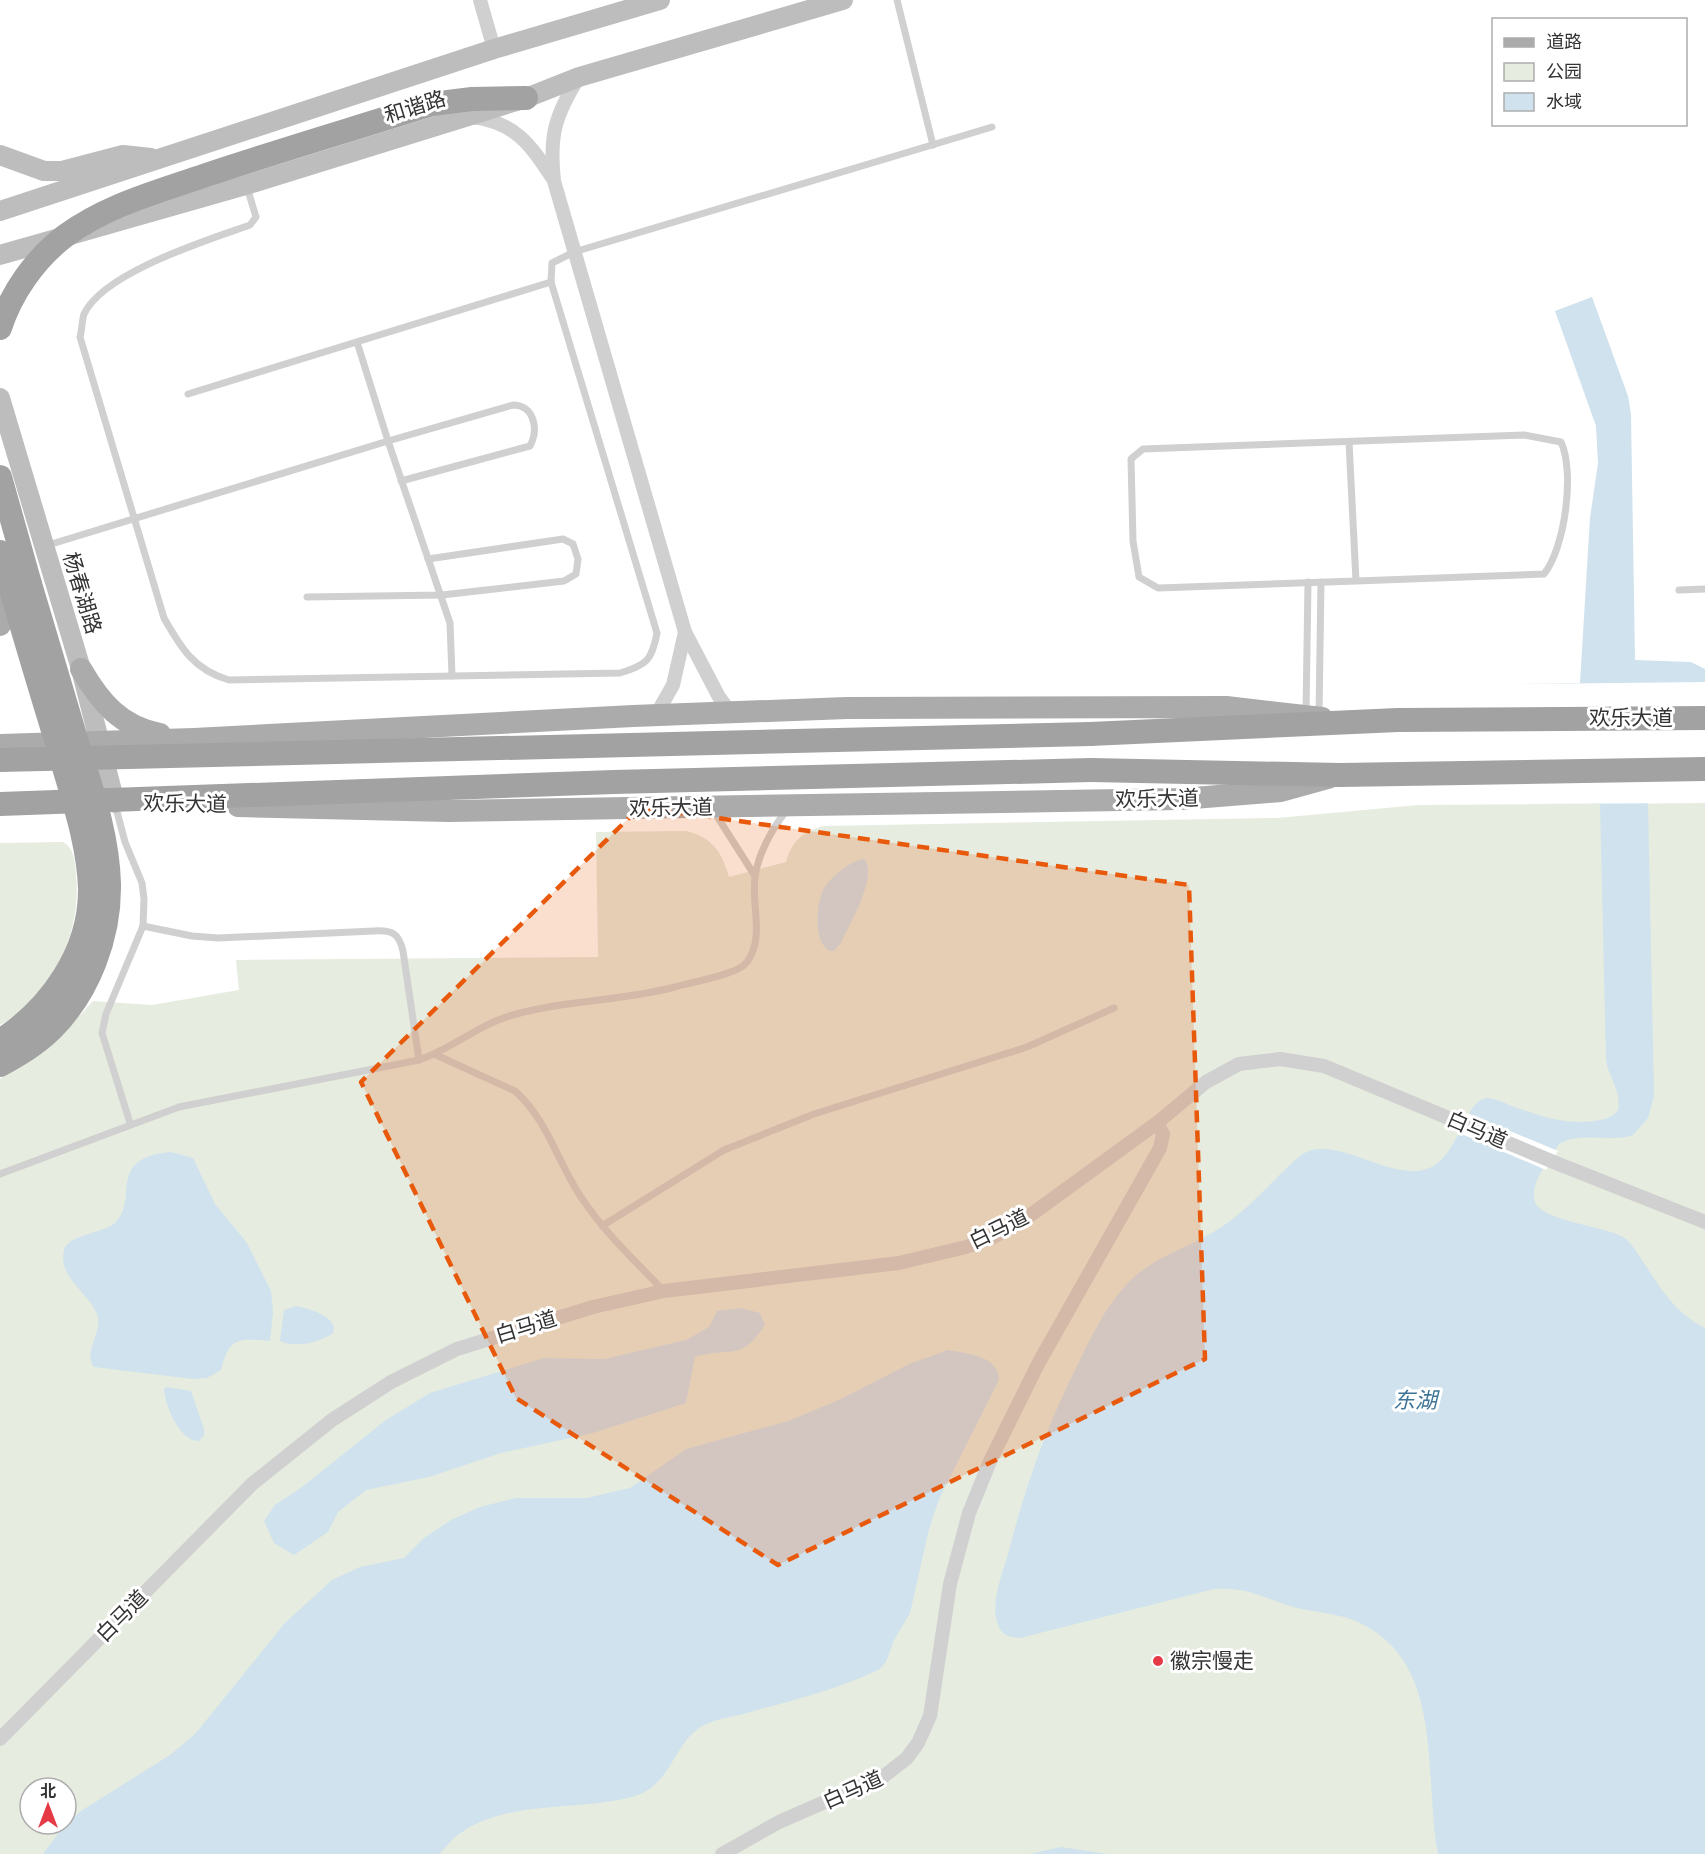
<svg xmlns="http://www.w3.org/2000/svg" width="1705" height="1854" font-family="'Sofia Sans Condensed','Noto Sans SC',sans-serif">
  <style>
    .green { fill: #e6ecdf; fill-rule: evenodd }
    .water { fill: #cfe2ee }
    .pier { fill: #fff }
    .lines { fill: none; stroke-linecap: round; stroke-linejoin: round }
    .service { stroke: #d0d0d0; stroke-width: 7 }
    .minor { stroke: #d0d0d0; stroke-width: 14 }
    .secondary { stroke: #bdbdbd; stroke-width: 20 }
    .primary { stroke: #ababab; stroke-width: 22 }
    .trunk { stroke: #a2a2a2; stroke-width: 24 }
    .trunk-bridge { stroke: #a2a2a2; stroke-width: 24 }
    .marked { fill: #e8590c; fill-opacity: 0.2; stroke: #e8590c; stroke-width: 4.5; stroke-dasharray: 12 8; stroke-linejoin: round }
    .poi-dot { fill: #e63946; stroke: #fff; stroke-width: 2 }
    .labels { text-anchor: middle; stroke-width: 6; stroke-linejoin: round; paint-order: stroke }
    .street-label { font-size: 21px; fill: #333; stroke: #fff }
    .poi-label { font-size: 21px; fill: #333; stroke: #fff; text-anchor: start }
    .water-label { font-size: 22px; font-style: italic; fill: #3f7597; stroke: #fff }
  </style>
  <rect width="100%" height="100%" fill="#fff"/>
  <g class="green">
    <path d="M1705,803V1854H0V1079L55,1043L93,1001L152,1005L239,990L236,960L598,957L596,832L686,831C712,837 722,852 729,877L786,862C792,841 802,832 823,826L1277,818L1419,805ZM30,1788H66V1824H30Z"/>
    <path d="M63,842C75,849 75,863 76,875C82,933 52,997 0,1025V843Z"/>
  </g>
  <g class="water">
    <path d="M1592,297L1628,396L1631,414L1635,660L1691,662L1705,669V803H1648L1654,1096L1648,1118L1633,1135C1609,1143 1580,1131 1559,1144C1550,1159 1529,1183 1535,1202C1542,1221 1604,1226 1623,1237C1633,1243 1639,1257 1646,1266C1662,1291 1678,1315 1705,1328V1854H1438C1423,1776 1446,1664 1360,1623C1342,1614 1321,1613 1302,1609C1267,1602 1254,1586 1214,1589L1020,1638C1012,1637 1005,1637 1000,1629C988,1608 1002,1575 1008,1554C1025,1488 1046,1427 1077,1366C1090,1338 1105,1308 1126,1285C1153,1255 1191,1248 1223,1226C1251,1207 1274,1178 1300,1156C1333,1132 1384,1179 1423,1170C1459,1163 1463,1100 1487,1098C1496,1098 1506,1104 1514,1107C1541,1116 1564,1125 1594,1121C1603,1120 1612,1118 1618,1110C1622,1090 1608,1078 1606,1059L1600,804H1518L1517,684L1580,683L1590,518L1598,463L1596,426L1555,311Z"/>
    <path d="M864,859C879,874 849,926 841,943L834,951H829C813,940 816,906 823,890C830,877 850,861 864,859Z"/>
    <path d="M171,1152L193,1158L215,1204L247,1243L271,1291L273,1312L270,1341C238,1338 229,1337 221,1370L207,1378L193,1379L94,1367C82,1352 104,1331 97,1314C88,1292 58,1278 64,1250C67,1235 104,1233 115,1223C140,1199 105,1158 171,1152Z"/>
    <path d="M296,1306C309,1309 327,1313 334,1326L333,1333C319,1343 296,1348 280,1341L284,1310Z"/>
    <path d="M741,1308L760,1313L765,1325C740,1363 732,1346 695,1357L686,1403L593,1433L501,1453L429,1477L366,1490L338,1512L328,1532L294,1555L274,1543L264,1521L275,1505L302,1487L386,1420L430,1393L544,1358L604,1359L686,1340L709,1327L717,1311Z"/>
    <path d="M948,1350C968,1354 998,1355 999,1380L939,1499L929,1529L910,1613L894,1640L886,1662L880,1669C838,1690 792,1700 747,1713C731,1717 713,1719 699,1728C672,1748 670,1785 635,1796C580,1812 511,1799 462,1832C453,1837 447,1847 439,1854H43L64,1826L81,1811L170,1755L196,1733L285,1623L332,1580L360,1567L404,1558L424,1538L451,1520L480,1507L516,1498H587L630,1488L686,1449L788,1421L839,1400L909,1364Z"/>
    <path d="M167,1387L191,1391L204,1429V1435L199,1441C180,1442 165,1406 164,1389Z"/>
    <path d="M1061,1847L1108,1854H1030Z"/>
  </g>
  <g class="pier">
    <path d="M1705,682V803L1515,804L1514,684Z"/>
    <path d="M1467,1113L1558,1151L1546,1170L1457,1132Z"/>
  </g>
  <g class="lines">
    <g class="service">
      <path d="M897,0L933,145"/>
      <path d="M247,187L256,217L250,225C208,240 104,272 84,314C82,320 82,330 80,337L164,618C181,648 194,670 229,680L620,673C647,665 652,660 657,633L551,282L552,263L574,252L992,127"/>
      <path d="M188,394L551,282"/>
      <path d="M1349,442L1356,581L1158,588L1139,577L1133,541L1131,459L1143,449L1524,435L1561,442C1575,472 1565,548 1544,574L1356,581"/>
      <path d="M401,481L530,446C539,429 534,405 513,405L388,441L450,623L452,676"/>
      <path d="M45,546L388,441L357,342"/>
      <path d="M1679,590L1705,589"/>
      <path d="M307,597L442,595L564,581L576,574L578,559L573,544L563,539L428,559"/>
      <path d="M1306,712L1308,582"/>
      <path d="M1319,714L1321,582"/>
      <path d="M115,804L125,842L142,883L144,899L143,926L106,1014L102,1033L130,1123"/>
      <path d="M713,810L755,876"/>
      <path d="M143,926L192,936L218,938L374,931C392,930 399,933 403,951L419,1060"/>
      <path d="M436,1055L515,1091C547,1119 558,1163 581,1197C604,1232 635,1261 664,1291"/>
      <path d="M0,1174L179,1107L419,1060C452,1049 479,1024 513,1015C566,1000 622,1001 675,987C691,982 738,975 747,962C765,938 751,904 755,877C758,854 772,829 786,811"/>
      <path d="M602,1226L724,1150L814,1114L1027,1047L1114,1008"/>
    </g>
    <g class="minor">
      <path d="M480,0L494,49"/>
      <path d="M579,77C555,115 549,136 554,181L685,632L719,697L730,712"/>
      <path d="M472,117C515,122 530,144 553,179"/>
      <path d="M656,715L673,685L685,632"/>
      <path d="M0,1739L252,1484L332,1420L391,1382L457,1349L593,1307L664,1291L899,1263L966,1247L991,1238L1021,1222L1157,1123L1206,1082L1239,1064L1280,1059L1324,1066L1556,1163L1705,1222"/>
      <path d="M722,1854L779,1822L884,1776L907,1758L918,1743L930,1716L950,1584L969,1513L991,1459L1038,1364L1160,1148L1163,1134L1157,1123"/>
    </g>
    <g class="secondary">
      <path d="M0,155L44,171H62L123,155L151,158"/>
      <path d="M0,211L494,49L660,0"/>
      <path d="M0,255L246,185L526,98L579,77L843,0"/>
      <path d="M0,398L81,669L115,803"/>
    </g>
    <g class="primary">
      <path d="M0,625L14,589"/>
      <path d="M81,669C100,702 121,727 160,734"/>
      <path d="M0,745L194,739L633,716L847,708L1226,707L1322,718"/>
      <path d="M238,806L449,811L1181,799L1281,791L1328,778"/>
    </g>
    <g class="trunk">
      <path d="M432,104L472,99L526,98"/>
      <path d="M0,477L30,584"/>
      <path d="M0,552L11,589"/>
      <path d="M1090,734L1398,720L1705,718"/>
      <path d="M1091,770L1340,775L1705,769"/>
    </g>
    <g class="trunk-bridge">
      <path d="M0,328C11,293 35,259 65,236C107,205 157,192 206,175C281,150 356,128 432,104"/>
      <path d="M0,760L1090,734"/>
      <path d="M0,804L614,782L1091,770"/>
      <path d="M0,1041C51,1008 90,952 90,890C89,842 71,793 58,747C42,694 26,642 11,589"/>
      <path d="M0,1065C18,1055 37,1044 52,1029C89,992 110,936 109,884C108,836 91,787 77,742C61,689 46,637 30,584"/>
    </g>
  </g>
  <path class="marked" d="M640,807L1189,885L1205,1359L778,1565L516,1398L361,1082Z"/>
  <circle class="poi-dot" cx="1158" cy="1661" r="6"/>
  <g class="labels">
    <g class="street-label">
      <text transform="translate(415 107) rotate(-17)" y="7">和谐路</text>
      <text transform="translate(82 593) rotate(73)" y="7">杨春湖路</text>
      <text x="1631" y="725">欢乐大道</text>
      <text transform="translate(1157 799) rotate(-1)" y="7">欢乐大道</text>
      <text transform="translate(185 804) rotate(1)" y="7">欢乐大道</text>
      <text transform="translate(671 808) rotate(-1)" y="7">欢乐大道</text>
      <text transform="translate(1477 1130) rotate(23)" y="7">白马道</text>
      <text transform="translate(999 1229) rotate(-26)" y="7">白马道</text>
      <text transform="translate(526 1327) rotate(-17)" y="7">白马道</text>
      <text transform="translate(122 1616) rotate(-45)" y="7">白马道</text>
      <text transform="translate(853 1790) rotate(-24)" y="7">白马道</text>
    </g>
    <g class="poi-label">
      <text x="1170" y="1668">徽宗慢走</text>
    </g>
    <g class="water-label">
      <text x="1415" y="1408">东湖</text>
    </g>
  </g>
  <rect x="1492" y="18" width="195" height="108" fill="#ffffff" stroke="#adadad" stroke-width="1.5"/>
  <rect x="1504" y="38" width="30" height="9" fill="#ababab" stroke="#adadad" stroke-width="1.5"/>
  <text x="1546" y="48" font-size="18" fill="#333333">道路</text>
  <rect x="1504" y="63" width="30" height="18" fill="#e6ecdf" stroke="#adadad" stroke-width="1.5"/>
  <text x="1546" y="78" font-size="18" fill="#333333">公园</text>
  <rect x="1504" y="93" width="30" height="18" fill="#cfe2ee" stroke="#adadad" stroke-width="1.5"/>
  <text x="1546" y="108" font-size="18" fill="#333333">水域</text>
  <g transform="translate(48 1806)"><circle r="28" fill="#ffffff" stroke="#adadad" stroke-width="1.5"/>
  <path d="M0-4.5L10 22L0 15L-10 22Z" fill="#e63946"/>
  <text y="-9" font-size="16" font-weight="bold" text-anchor="middle" fill="#333333">北</text>
  </g>
</svg>
